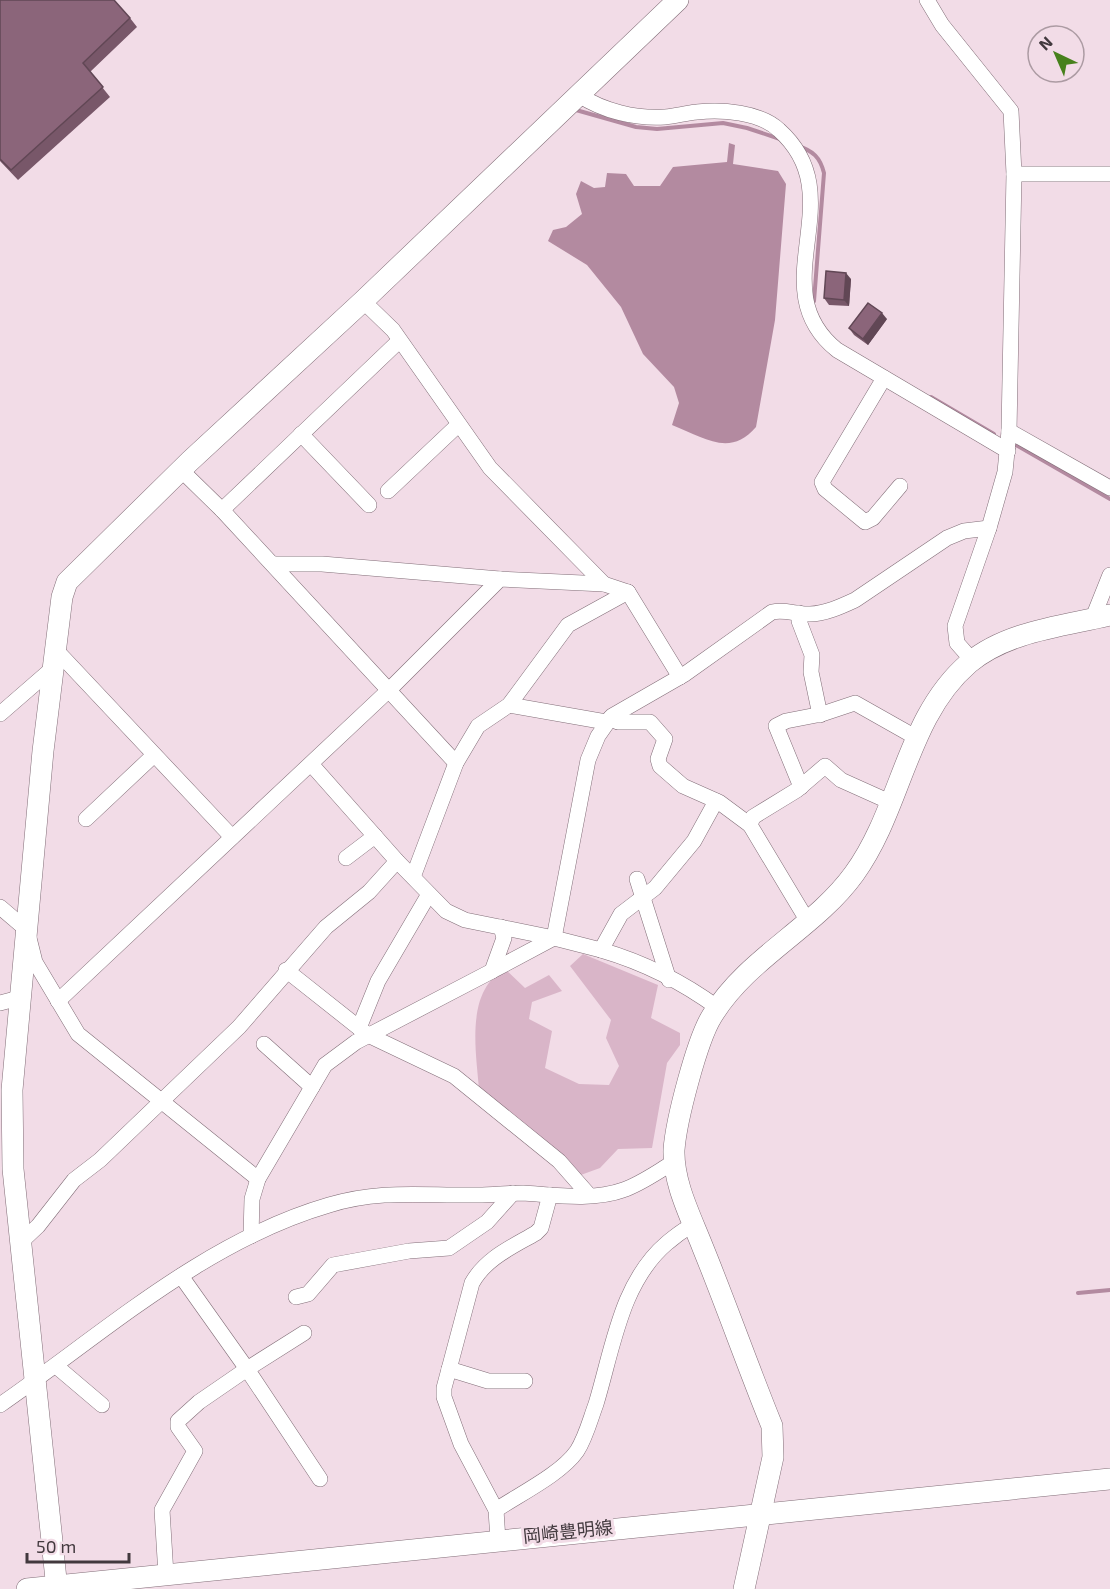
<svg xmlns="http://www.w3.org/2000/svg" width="1110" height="1589" font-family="'Exo 2','Noto Sans JP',sans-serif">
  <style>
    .green { fill: #d9b5c8 }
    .water { fill: #b38aa0 }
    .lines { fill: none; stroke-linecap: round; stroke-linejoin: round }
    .stream { stroke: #b38aa0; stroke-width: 4 }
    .street-casing { stroke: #826e78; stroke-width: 16 }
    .secondary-casing { stroke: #826e78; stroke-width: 22 }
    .street { stroke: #fff; stroke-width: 15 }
    .secondary { stroke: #fff; stroke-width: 21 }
    .wall { fill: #785769 }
    .shaded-wall { fill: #614755 }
    .building { fill: #8b657a; stroke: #614755; stroke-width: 1.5 }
    .labels { text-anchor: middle; stroke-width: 6; stroke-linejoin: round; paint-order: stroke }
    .street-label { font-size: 18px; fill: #42393e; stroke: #f2dce7 }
  </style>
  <rect width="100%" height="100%" fill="#f2dce7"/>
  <path class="green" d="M583,954L658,985L651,1018L680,1033V1045L667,1063L652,1148L618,1149L600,1168L578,1176L479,1089C476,1051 465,991 505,969L525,988L549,975L562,991L532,1002L529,1019L552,1031L545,1068L579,1084L609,1085L619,1066L606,1038L611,1020L570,966Z"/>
  <path class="water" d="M729,143L735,145L733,164L778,171L786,184L775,320L756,427C730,458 703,437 672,425L679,403L674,387L643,354L621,307L587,265L548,241L553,230L566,227L582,214L576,194L581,181L594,188L605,187L607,173L626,174L634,186H660L673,167L727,162Z"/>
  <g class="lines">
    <g class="stream">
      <path d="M576,110L636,127L657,129L723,123L747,128L780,139"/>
      <path d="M798,146C813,151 820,157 824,173L814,301"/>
      <path d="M931,397L994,434"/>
      <path d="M1016,445L1110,499"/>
      <path d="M1078,1293L1110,1290"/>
    </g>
    <g class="street-casing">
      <g id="street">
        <path d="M927,0L942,25L1011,111L1014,174L1009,431L1005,472L989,528L955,626L957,643L972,660"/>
        <path d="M579,95C603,111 636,119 665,117C676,116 686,113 697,112C721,109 760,112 779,130C855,198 759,287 837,350L1008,451"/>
        <path d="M1014,174H1110"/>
        <path d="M363,301L393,330L490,468L604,584"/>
        <path d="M884,378L822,482L825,489L865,522L873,518L900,486"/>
        <path d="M1009,431L1110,488"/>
        <path d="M301,434L369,505"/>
        <path d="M181,470L222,510L456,763"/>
        <path d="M388,491L458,425"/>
        <path d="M222,510L399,341"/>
        <path d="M273,564H322L500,579"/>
        <path d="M799,613V621L812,655L811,672L820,715"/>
        <path d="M1092,620L1110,575"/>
        <path d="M55,649L232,837"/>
        <path d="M509,705L606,722"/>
        <path d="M0,714L53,668"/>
        <path d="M610,718L618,722H650L665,739L658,759L660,766L683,786L719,802L750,825"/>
        <path d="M311,764L397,861L446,911L465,920L554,938L588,760L598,736L612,716L685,674L772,612C786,609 797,615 810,614C825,614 842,606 855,600L947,538L964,531L989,528"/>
        <path d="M801,787L776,726L786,721L822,714L855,703L917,738"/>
        <path d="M716,801L694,841L655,888L621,914L601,950C642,962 684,983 718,1008"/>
        <path d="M86,819L154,755"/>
        <path d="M346,858L375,836"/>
        <path d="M413,877L456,763L478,726L509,705L568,625L628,592"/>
        <path d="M637,879L669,980"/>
        <path d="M0,907L27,930L35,962L78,1034L258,1179"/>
        <path d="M807,920L750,825L753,817L797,790L825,766L841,780L890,802"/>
        <path d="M286,970L368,1035L454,1076L559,1161L588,1194"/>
        <path d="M492,971L554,938L601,950"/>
        <path d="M58,1001L389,690L500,579L604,584L628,592L680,677"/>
        <path d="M0,1003L19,998"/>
        <path d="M359,1028L378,981L429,894"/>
        <path d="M264,1044L312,1087"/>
        <path d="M251,1236L252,1199L258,1179L325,1065L356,1042L492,971L504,938L501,927"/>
        <path d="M21,1242L38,1226L74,1180L100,1160L239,1027L326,927L369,892L397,861"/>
        <path d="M181,1276L247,1369L304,1333"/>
        <path d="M296,1297L308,1294L333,1265L409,1251L449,1248L487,1222L513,1193"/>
        <path d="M56,1366L102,1405"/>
        <path d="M449,1369L488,1381H525"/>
        <path d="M0,1405C104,1333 205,1241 329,1205C381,1189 425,1196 478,1195C493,1195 508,1193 523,1193C554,1195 593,1201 623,1190C641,1184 657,1172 674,1162"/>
        <path d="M496,1510C520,1494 561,1474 577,1451C586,1437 590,1420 596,1404C613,1348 621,1282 667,1243C676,1236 683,1229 694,1225"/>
        <path d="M498,1540L496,1510L461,1444L444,1397V1388L472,1283C486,1258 512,1247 536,1233L541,1228L550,1195"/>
        <path d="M166,1575L162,1510L195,1451L178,1427V1421L199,1402L247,1369L320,1479"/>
      </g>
    </g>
    <g class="secondary-casing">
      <g id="secondary">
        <path d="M27,1589L1110,1479"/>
        <path d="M57,1589L13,1169L12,1090L43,751L62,597L67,582L190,461L363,301L678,0"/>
        <path d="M744,1589L773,1457L772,1426C748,1367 727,1307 703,1248C691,1217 673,1183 674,1150C676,1121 697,1040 712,1016C747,958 815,928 854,874C902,808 906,717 969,663C1007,631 1064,626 1110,615"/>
      </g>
    </g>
    <use href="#street" class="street"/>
    <use href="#secondary" class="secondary"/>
  </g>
  <g class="wall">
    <path d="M0,0L130,18L137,27L90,72L110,97L18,180L0,161Z"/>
    <path d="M851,279L849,306L829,305L824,298Z"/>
    <path d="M887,319L868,345L854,335L849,328Z"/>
  </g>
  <g class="shaded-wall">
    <path d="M846,273L851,279L849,306L844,300Z"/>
    <path d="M882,313L887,319L868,345L863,339Z"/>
  </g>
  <g class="building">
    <path d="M0,0H114L130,18L83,63L103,87L11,170L0,159Z"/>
    <path d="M826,271L846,273L844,300L824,298Z"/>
    <path d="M868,303L882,313L863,339L849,328Z"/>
  </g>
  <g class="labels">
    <g class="street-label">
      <text transform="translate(568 1532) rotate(-6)" y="6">岡崎豊明線</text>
    </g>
  </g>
  <g transform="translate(1056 54) rotate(316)"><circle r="28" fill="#f2dce7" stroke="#ac9ba3" stroke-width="1.5"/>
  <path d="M0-4.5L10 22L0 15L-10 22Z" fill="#47811c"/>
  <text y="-9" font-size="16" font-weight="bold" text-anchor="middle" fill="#42393e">N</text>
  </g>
  <path d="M27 1553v9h102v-9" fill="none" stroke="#42393e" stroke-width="3"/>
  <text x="36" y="1553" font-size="18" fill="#42393e" stroke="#f2dce7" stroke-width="4.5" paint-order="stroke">50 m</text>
</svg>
